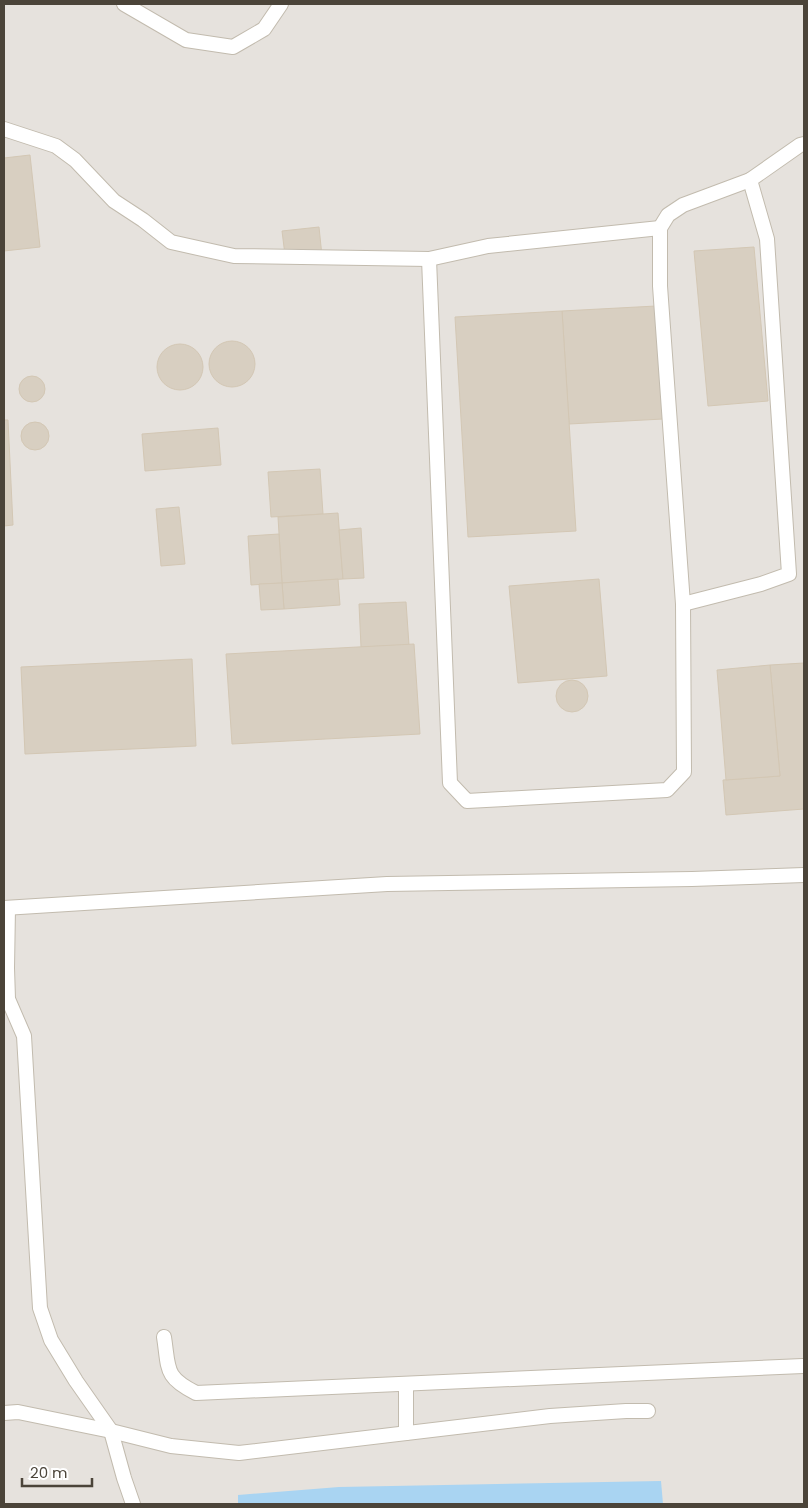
<svg xmlns="http://www.w3.org/2000/svg" width="808" height="1508" font-family="Poppins,sans-serif">
  <style>
    .industrial { fill: #e6e2dd }
    .water { fill: #a9d4f2 }
    .building { fill: #d8cfc1; stroke: #d3c7b4 }
    .lines { fill: none; stroke-linecap: round; stroke-linejoin: round }
    .service-casing { stroke: #c2bbae; stroke-width: 16 }
    .service { stroke: #fff; stroke-width: 14 }
  </style>
  <rect width="100%" height="100%" fill="#f6f3ec"/>
  <rect class="industrial" x="4" y="4" width="800" height="1500"/>
  <path class="water" d="M661,1481L663,1504H238V1495L339,1487Z"/>
  <g class="building">
    <path d="M30,155L40,247L4,251V158Z"/>
    <path d="M319,227L322,256L285,255L282,231Z"/>
    <path d="M754,247L768,401L708,406L694,251Z"/>
    <path d="M656,306L663,419L569,424L562,311Z"/>
    <path d="M562,311L576,531L468,537L455,317Z"/>
    <circle cx="232" cy="364" r="23"/>
    <circle cx="180" cy="367" r="23"/>
    <circle cx="32" cy="389" r="13"/>
    <path d="M4,420H8L13,525L4,526Z"/>
    <circle cx="35" cy="436" r="14"/>
    <path d="M218,428L221,465L145,471L142,434Z"/>
    <path d="M320,469L323,514L271,517L268,472Z"/>
    <path d="M179,507L185,564L161,566L156,509Z"/>
    <path d="M338,513L343,579L282,583L278,517Z"/>
    <path d="M361,528L364,578L343,579L339,530Z"/>
    <path d="M279,534L282,583L251,585L248,536Z"/>
    <path d="M338,579L340,605L284,609L282,583Z"/>
    <path d="M599,579L607,676L518,683L509,586Z"/>
    <path d="M282,583L284,609L261,610L259,584Z"/>
    <path d="M406,602L409,645L361,647L359,604Z"/>
    <path d="M414,644L420,734L232,744L226,654Z"/>
    <path d="M192,659L196,746L25,754L21,667Z"/>
    <path d="M804,663V809L726,815L723,780L780,776L770,665Z"/>
    <path d="M770,665L780,776L726,780L717,670Z"/>
    <circle cx="572" cy="696" r="16"/>
  </g>
  <g class="lines">
    <g class="service-casing">
      <g id="service">
        <path d="M124,4L186,40L233,47L264,29L281,4"/>
        <path d="M4,129L56,146L75,160L114,201L143,220L171,242L234,256L429,259L488,246L660,228"/>
        <path d="M429,259L450,783L467,801L667,790L684,772L683,604L660,286V228L668,215L683,205L750,180"/>
        <path d="M683,604L761,584L789,574L767,239L750,180L800,145L804,144"/>
        <path d="M4,908L387,884L692,879L804,875"/>
        <path d="M8,908L7,968L8,999L24,1036L40,1308L51,1340L76,1381L111,1431L124,1478L133,1504"/>
        <path d="M164,1337C169,1369 164,1377 196,1393L803,1366"/>
        <path d="M406,1384V1433"/>
        <path d="M4,1413L18,1412L111,1431L171,1446L239,1453L550,1416L626,1411H648"/>
      </g>
    </g>
    <use href="#service" class="service"/>
  </g>
  <rect width="808" height="1508" fill="none" stroke="#4b4439" stroke-width="10"/>
  <path d="M22 1478v8h70v-8" fill="none" stroke="#4b4439" stroke-width="2.5"/>
  <text x="30" y="1478" font-size="15" fill="#4b4439" stroke="#ffffff" stroke-width="4" paint-order="stroke">20 m</text>
</svg>
